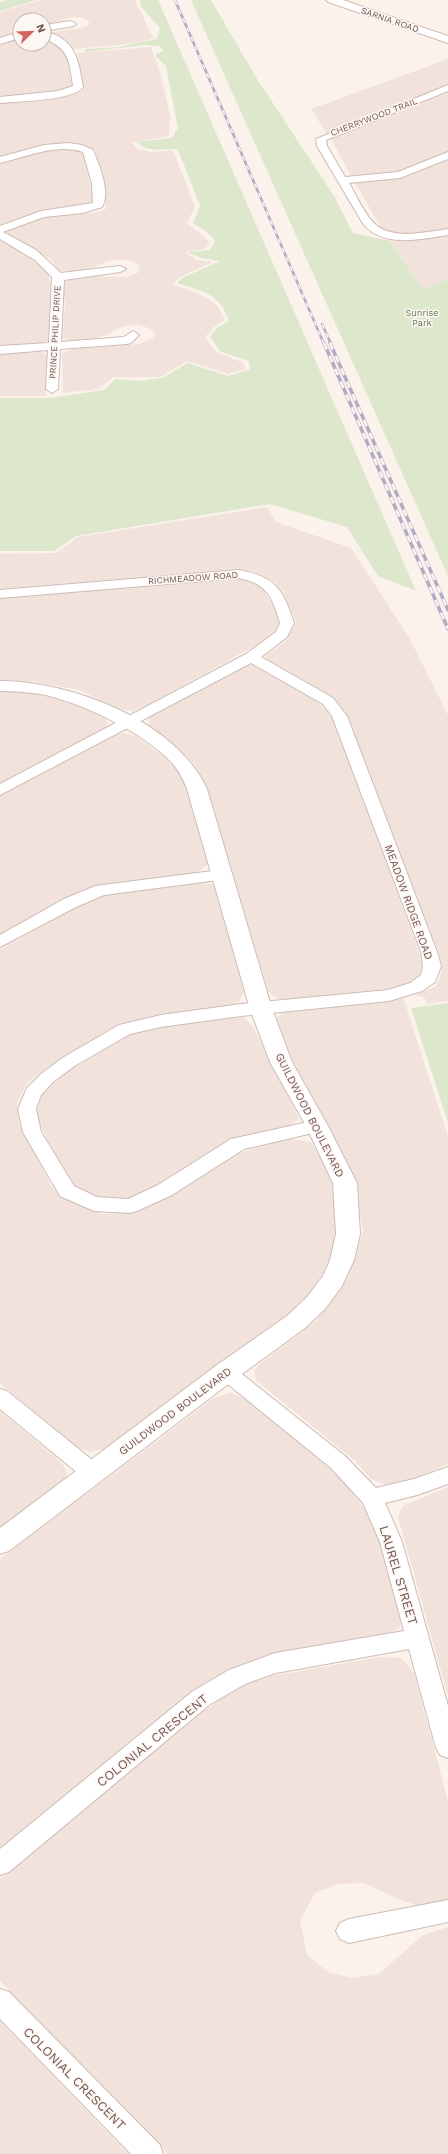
<svg xmlns="http://www.w3.org/2000/svg" width="448" height="2154" font-family="'Work Sans',sans-serif">
  <style>
    .residential { fill: #f1e3dc }
    .green { fill: #dde7cc }
    .lines { fill: none; stroke-linecap: round; stroke-linejoin: round }
    .minor-casing { stroke: #cebbb6; stroke-width: 2 }
    .tertiary-casing { stroke: #cebbb6; stroke-width: 2 }
    .secondary-casing { stroke: #d0bab4; stroke-width: 2 }
    .minor { fill: #fff; fill-rule: evenodd }
    .tertiary { fill: #fff; fill-rule: evenodd }
    .secondary { fill: #fff; fill-rule: evenodd }
    .rail-far1-casing { stroke: #b3abc4; stroke-width: 2.5 }
    .rail-casing { stroke: #b3abc4; stroke-width: 3.5 }
    .rail-far1 { stroke: #fdf7f3; stroke-width: 1.5; stroke-dasharray: 5; stroke-linecap: butt }
    .rail { stroke: #fdf7f3; stroke-width: 2.5; stroke-dasharray: 7; stroke-linecap: butt }
    .labels { text-anchor: middle; stroke-width: 3; stroke-linejoin: round; paint-order: stroke }
    .far-street-label { font-size: 9px; fill: #735652; stroke: #fdf7f3 }
    .far-park-label { font-size: 9px; fill: #61784b; stroke: #fdf7f3 }
    .street-label { font-size: 11px; fill: #735652; stroke: #fdf7f3 }
    .near-street-label { font-size: 13px; fill: #735652; stroke: #fdf7f3 }
  </style>
  <rect width="100%" height="100%" fill="#fbf2ec"/>
  <g class="residential">
    <path d="M41,0H135L153,38L139,43L74,49L51,32L75,29L86,27L90,23L84,18L75,17L44,25V20H20V32L0,38V12Z"/>
    <path d="M20,37V44H44V38L59,47L66,54L72,86L71,89L64,92L0,97V43Z"/>
    <path d="M151,47L161,75L170,115L169,136L132,143L138,149L152,152L173,150L195,207L187,223L210,242L205,249L184,252L197,260L213,262L180,277L173,284L204,296L218,306L225,320L214,327L205,337L216,352L244,363L245,369L228,374L187,361L160,377H114L98,389L63,393L62,353L74,349L139,344L152,339L156,334L149,328L138,325L126,326L116,329L109,334L82,342L68,341L62,338L65,304L63,283L69,280L89,276L126,277L138,273L140,266L132,261L119,260L108,261L88,270L75,272L59,271L52,260L8,235L7,231L12,228L41,218L92,213L105,210L106,205L95,150L84,145L73,143L59,145L0,157V102L69,95L81,91L84,86L77,53Z"/>
    <path d="M448,59V85L445,86L448,87V279L423,290L377,221L333,143L311,109Z"/>
    <path d="M67,148L82,151L94,201L90,204L33,214L0,225V163L24,156Z"/>
    <path d="M0,239L36,259L48,274L52,290L49,341L42,344L0,347Z"/>
    <path d="M37,351L44,353L48,357L46,396H0V353Z"/>
    <path d="M267,507L276,522L351,548L410,639L448,715V1001L426,1004L425,998L415,995L436,986L441,974L440,958L348,718L338,704L322,691L266,661L265,656L287,640L296,622L284,593L275,582L252,571L234,570L0,589V554L56,553L78,537Z"/>
    <path d="M225,578L255,581L262,588L278,614L279,626L271,637L144,707L133,711L119,709L79,690L30,681H0V598Z"/>
    <path d="M254,665L302,691L317,701L333,716L420,955L422,969L417,979L404,987L289,1000L277,999L268,991L205,789L195,765L174,745L151,729L148,723L149,716L243,666Z"/>
    <path d="M21,691L60,698L85,707L105,718L108,724L104,729L0,784V692Z"/>
    <path d="M123,733L136,736L163,756L179,773L188,791L208,864L201,870L191,874L111,884L84,890L0,936V796L110,737Z"/>
    <path d="M201,883L211,884L216,890L244,992L239,1002L230,1007L187,1011L141,1019L117,1026L50,1066L28,1082L17,1103L19,1123L51,1186L62,1198L101,1214L129,1213L166,1198L224,1160L248,1150L289,1139L311,1142L328,1171L338,1202L337,1244L314,1290L263,1337L111,1447L91,1452L78,1448L0,1383V950L84,902L111,893Z"/>
    <path d="M403,997L448,1136V1464L402,1483L386,1485L371,1479L355,1461L256,1380L254,1371L261,1363L316,1321L348,1277L363,1231L355,1183L342,1152L278,1033L275,1019L285,1011Z"/>
    <path d="M244,1017L253,1027L299,1119L287,1127L248,1136L220,1146L147,1192L122,1201L95,1197L71,1185L36,1117L40,1098L55,1079L131,1034L158,1026Z"/>
    <path d="M231,1393L249,1401L311,1451L347,1486L373,1520L402,1615L400,1627L387,1636L284,1652L243,1664L207,1682L0,1851V1559L214,1398Z"/>
    <path d="M0,1411L62,1463L67,1473L64,1481L0,1528Z"/>
    <path d="M448,1487V1696L398,1517L403,1506Z"/>
    <path d="M380,1657L401,1658L414,1673L448,1801V1904L422,1907L398,1899L364,1883L337,1884L315,1893L300,1921L307,1955L328,1972L352,1978L379,1974L423,1935L448,1927V2154H168L0,1981V1879L195,1717L238,1687L272,1676Z"/>
    <path d="M0,2021L128,2154H0Z"/>
  </g>
  <g class="green">
    <path d="M7,0H37L0,11V3Z"/>
    <path d="M140,0H158L416,591L378,576L347,527L270,504L76,536L54,551H0V398H51L104,390L115,379L142,381L162,378L188,363L228,376L250,369L249,361L221,352L210,337L217,328L229,321C219,292 203,292 177,283L182,278L220,261L201,258L187,252L210,250L215,241L207,232L193,223L200,205C192,187 186,167 177,149C162,149 149,153 136,142L172,138L178,128L166,66L156,57V54L163,51L160,46L146,45L85,52V49L118,47L157,39L160,28L141,7Z"/>
    <path d="M191,0H211L257,79L334,196L353,233L390,241L423,290L448,279V576Z"/>
    <path d="M448,1003V1123L411,1008Z"/>
  </g>
  <g class="lines">
    <g class="minor-casing">
      <g id="minor">
        <path d="M71,21L76,24L74,26L44,31V25Z"/>
        <path d="M44,31C76,39 78,59 83,87C73,101 18,101 0,103V97L58,91L73,86C69,60 70,50 44,38Z"/>
        <path d="M20,32V38L0,44V38Z"/>
        <path d="M448,85V91L326,140L327,146L345,177L398,172L448,152V159L400,178L349,183C356,195 362,209 371,220C389,242 424,232 448,229V235C421,239 381,249 362,222L317,146L316,139Z"/>
        <path d="M68,143L82,145L93,150C99,165 111,192 102,207L83,213L44,217L3,232L36,250L61,273L120,266L126,269L120,272L64,280L61,342L124,337L133,331L139,335L131,343L127,344L60,349L58,389L52,393L46,389L48,350L0,354V346L49,343L52,277L35,260L0,239V226L41,211L93,203L92,184L83,152C56,143 27,157 0,163V157L44,145Z"/>
        <path d="M239,570C276,577 283,589 294,623L287,637L261,657L333,698L347,716L437,952L441,966L435,982L422,991L389,1001L241,1016L161,1027L130,1034L76,1065L53,1082L41,1095L36,1109L41,1132L74,1186L97,1197L128,1199L158,1185L231,1139L317,1120L324,1122L326,1126L324,1130L317,1132L244,1149L172,1195L137,1211L130,1213L94,1211L60,1196L23,1132L18,1109L27,1088L41,1074L64,1057L119,1025L161,1015L241,1004L388,990L410,983L421,975L423,966L421,952L332,716L323,704L251,663L0,795V784L246,654L276,632L280,623C272,597 268,584 239,578L0,598V590Z"/>
        <path d="M220,870L226,871L228,875L226,879L104,895L76,907L0,947V935L64,899L95,886Z"/>
        <path d="M226,1364L233,1367L345,1456L376,1488L414,1479L448,1467V1484L417,1495L385,1503L402,1542L448,1706V1758L440,1755L436,1748L409,1649L276,1673L245,1684L209,1705L9,1872L0,1875V1849L193,1691L229,1670L275,1653L404,1631L380,1542L363,1503L331,1468L219,1377L216,1372L219,1367Z"/>
        <path d="M0,1389L7,1391L101,1467L104,1473L101,1479L93,1481L85,1479L0,1409Z"/>
        <path d="M448,1900V1922L349,1943L340,1939L336,1931L340,1923L349,1919Z"/>
        <path d="M0,1989L9,1992L160,2145L163,2154H131L0,2019Z"/>
      </g>
    </g>
    <g class="tertiary-casing">
      <path id="tertiary" d="M0,681C71,681 176,721 207,789L272,1009L292,1062L328,1126L357,1183L360,1234L354,1260L342,1286L325,1309L305,1328L235,1379L9,1551L0,1554V1528L217,1365L287,1316L307,1297L323,1276L330,1260L336,1234L333,1183L306,1126L270,1062L250,1009L187,789C183,779 179,771 172,763C145,733 79,701 40,694C27,692 13,691 0,691Z"/>
    </g>
    <g class="secondary-casing">
      <path id="secondary" d="M326,0H343L448,36V43L328,2Z"/>
    </g>
    <use href="#minor" class="minor"/>
    <use href="#tertiary" class="tertiary"/>
    <use href="#secondary" class="secondary"/>
    <g class="rail-far1-casing">
      <g id="rail-far1">
        <path d="M175,0L324,344"/>
        <path d="M322,324L331,344"/>
      </g>
    </g>
    <g class="rail-casing">
      <g id="rail">
        <path d="M324,343L448,629"/>
        <path d="M330,343L448,610"/>
      </g>
    </g>
    <use href="#rail-far1" class="rail-far1"/>
    <use href="#rail" class="rail"/>
  </g>
  <g class="labels">
    <g class="far-street-label">
      <text transform="translate(390 20) rotate(19)" y="3">SARNIA ROAD</text>
      <text transform="translate(374 117) rotate(-21)" y="3">CHERRYWOOD TRAIL</text>
      <text transform="translate(55 332) rotate(-87)" y="3">PRINCE PHILIP DRIVE</text>
      <text transform="translate(193 578) rotate(-4)" y="3">RICHMEADOW ROAD</text>
    </g>
    <g class="far-park-label">
      <text x="422" y="316">Sunrise<tspan x="422" dy="10">Park</tspan></text>
    </g>
    <g class="street-label">
      <text transform="translate(409 902) rotate(70)" y="4">MEADOW RIDGE ROAD</text>
      <text transform="translate(310 1115) rotate(63)" y="4">GUILDWOOD BOULEVARD</text>
      <text transform="translate(175 1411) rotate(-37)" y="4">GUILDWOOD BOULEVARD</text>
    </g>
    <g class="near-street-label">
      <text transform="translate(399 1575) rotate(73)" y="5">LAUREL STREET</text>
      <text transform="translate(152 1740) rotate(-39)" y="5">COLONIAL CRESCENT</text>
      <text transform="translate(75 2078) rotate(45)" y="5">COLONIAL CRESCENT</text>
    </g>
  </g>
  <g transform="translate(32 32) rotate(67)"><circle r="19" fill="#fdf7f3" stroke="#c6b7b3"/>
  <path d="M0-3L7 15L0 10L-7 15Z" fill="#d46362"/>
  <text y="-6" font-size="11" font-weight="bold" text-anchor="middle" fill="#735652">N</text>
  </g>
</svg>
